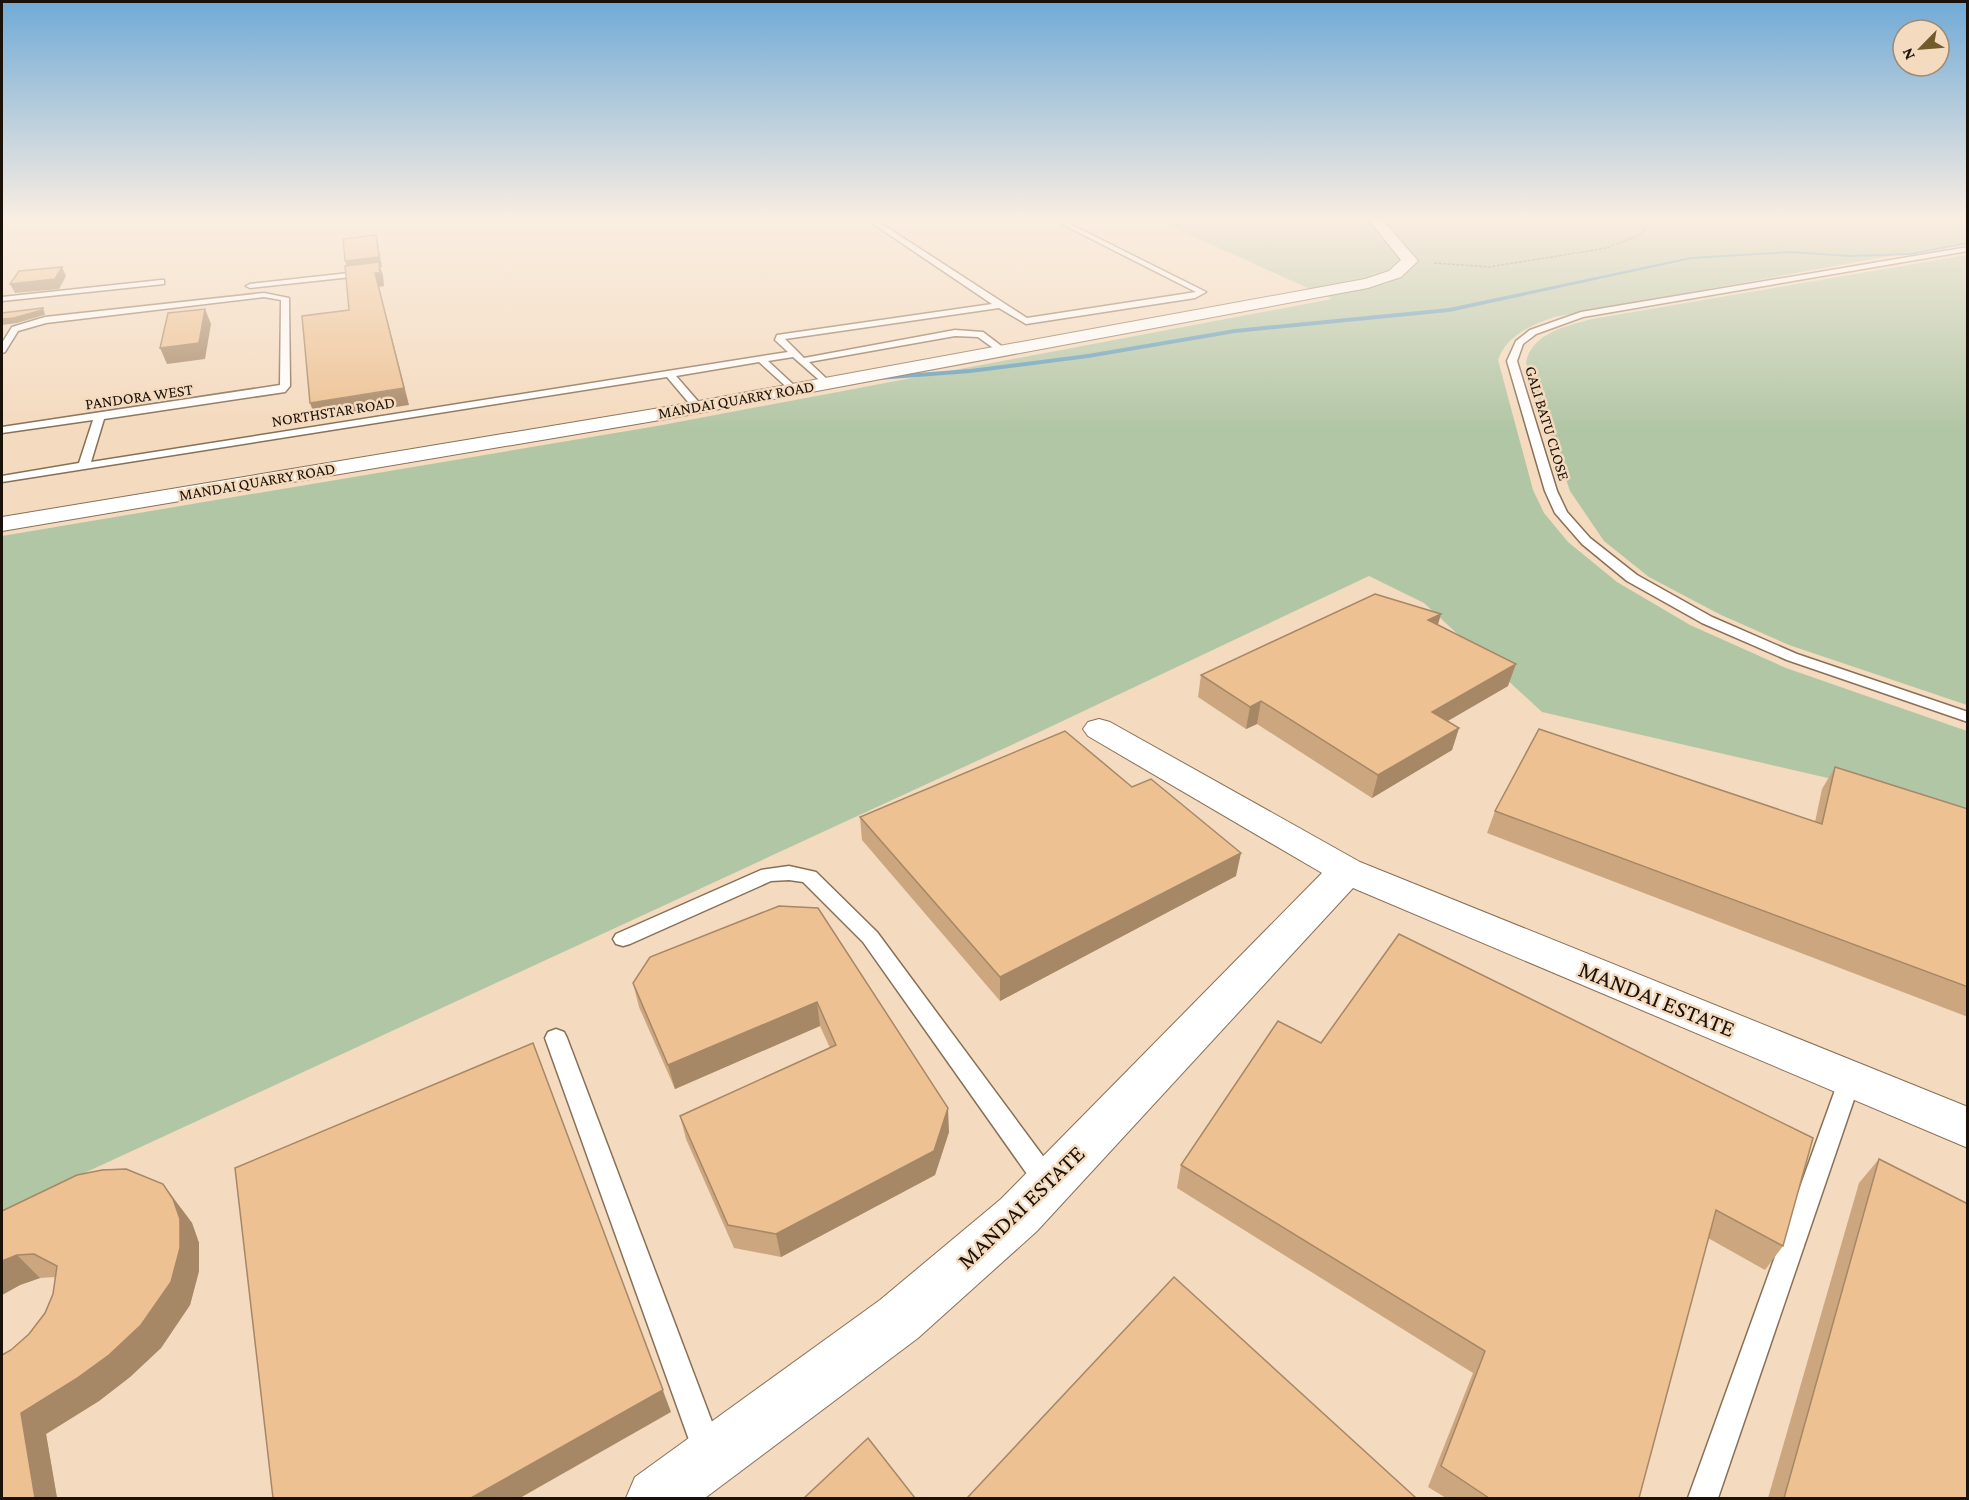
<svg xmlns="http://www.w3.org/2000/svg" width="1969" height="1500" font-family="'Crimson Pro',serif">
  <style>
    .green { fill: #b1c6a5 }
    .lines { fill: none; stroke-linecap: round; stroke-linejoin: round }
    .stream { fill: #5c9bbb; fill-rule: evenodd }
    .lane-casing { stroke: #887057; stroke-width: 3 }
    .street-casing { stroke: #887057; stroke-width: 2 }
    .path { stroke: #8d7b68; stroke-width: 1.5; stroke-dasharray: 3 1.5; stroke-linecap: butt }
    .lane { fill: #fff; fill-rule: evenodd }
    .street { fill: #fff; fill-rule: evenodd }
    .wall { fill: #cca67e }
    .shaded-wall { fill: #a68766 }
    .building { fill: #edc192; stroke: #a68766; stroke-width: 1.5 }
    .labels { text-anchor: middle; stroke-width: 5; stroke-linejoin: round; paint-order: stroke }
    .far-street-label { font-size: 16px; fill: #1a1108; stroke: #f4dabe }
    .near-street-label { font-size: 24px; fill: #1a1108; stroke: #f4dabe }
  </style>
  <rect width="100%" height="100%" fill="#f4dabe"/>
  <g class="green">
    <path d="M1155,219H1967V242L1554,317C1530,326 1507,335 1498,360L1533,490L1544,513L1568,542L1617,582L1690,625L1786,668L1967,731V823L1854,784L1542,712L1424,603L1369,576L1033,735L2,1211V536L657,426L1332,299Z"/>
    <path d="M1967,255V705L1789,645L1719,614L1649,577L1604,541L1570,491L1526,363C1531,333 1567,326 1592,319Z"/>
  </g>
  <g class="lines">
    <path class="stream" d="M1968,242V244L1909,255L1850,257L1791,253L1691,259L1449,312L1235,333L1088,358L970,373L878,380L875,378L878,376L970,369L1088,354L1235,329L1449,308L1691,257L1791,251L1850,255L1909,253Z"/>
    <g class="lane-casing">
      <g id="lane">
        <path d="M866,219H874L1027,318L1196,292L1052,219H1060L1206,292L1195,298L1026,324L999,308L785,339L804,358L955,330L983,332L1008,351L1000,353L978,337L955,336L809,362L829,381V385L826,386L793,357L768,361L796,387V391L792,392L759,362L676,376L703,407L698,410L694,409L667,377L2,482V476L79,463L93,420L2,433V427L280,385L281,300L264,297L46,323L18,331L5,352L2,353V343L12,327L45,317L264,293L289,298L290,386L285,392L104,419L91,462L788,352L775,340L777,335L992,304Z"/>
        <path d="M1968,247V251L1583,317L1536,334L1523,344L1517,361L1557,491L1567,512L1590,538L1637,575L1712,617L1797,654L1968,712V722L1787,660L1702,623L1627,581L1582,544L1555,513L1545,491L1507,361L1516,341L1530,330L1581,312Z"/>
        <path d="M367,271L371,273L370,275L250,288L246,286L250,284Z"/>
        <path d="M161,280H164V284L2,301V297Z"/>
        <path d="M789,866L816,872L877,932L1057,1175L1060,1183L1057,1191L1048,1194L1039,1191L863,942L803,882L789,880L771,881L630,944L623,946L616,944L613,939L616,934L761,870Z"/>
        <path d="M556,1029L564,1032L567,1038L723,1451L718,1461L708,1466L698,1461L693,1451L545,1038L548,1032Z"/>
        <path d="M1850,1070L1858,1072L1861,1079L1718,1498H1688L1839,1079L1842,1072Z"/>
      </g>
    </g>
    <g class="street-casing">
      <g id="street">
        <path d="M1368,219H1382L1418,261L1401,277L1368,288L672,418L2,531V517L672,406L1365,279L1389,271L1401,260Z"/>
        <path d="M1099,719L1110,722L1360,862L1968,1107V1148L1353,888L1037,1231L918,1338L705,1498H626L635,1477L880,1300L1001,1199L1322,873L1088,736L1083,729L1088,722Z"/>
      </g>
    </g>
    <path class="path" d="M1434,263L1489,267L1607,248L1642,234L1650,219"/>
    <use href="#lane" class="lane"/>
    <use href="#street" class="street"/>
  </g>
  <g class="wall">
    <path d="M1438,625L1508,686L1448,721L1459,728L1452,750L1372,798L1257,724L1246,729L1198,697L1201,675Z"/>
    <path d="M1835,767L1968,809V1017L1487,833L1495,811L1815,822L1822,789Z"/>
    <path d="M1132,787L1236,876L1000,1001L862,840L860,817Z"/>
    <path d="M779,906L949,1132L935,1175L781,1257L734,1248L686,1139L680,1116L830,1048L820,1026L675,1089L639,1007L633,983Z"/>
    <path d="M1399,934L1783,1246L1765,1270L1708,1238L1639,1498H1446L1428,1487L1473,1373L1177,1188L1181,1165L1321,1043Z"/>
    <path d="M1879,1159L1968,1498H1768L1859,1183Z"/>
    <path d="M181,1208L192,1223L199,1243V1271L190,1305L161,1348L130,1377L99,1401L46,1434L57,1498H2L11,1350L29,1334L45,1313L53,1294L55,1277L40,1278L20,1285L2,1295V1211Z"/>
  </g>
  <g class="shaded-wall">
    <path d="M376,235L378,244L382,267H380L383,275L384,286L379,287L409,405L316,419L310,403L404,388L348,270L345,261Z"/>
    <path d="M62,267L66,276L59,289L15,293L10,284Z"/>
    <path d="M43,308L45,314L44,315L17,323L2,325V319Z"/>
    <path d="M205,309L211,324L205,359L167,364L160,348Z"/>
    <path d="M1441,614L1435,635L1428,620Z"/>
    <path d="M1516,664L1508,686L1425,734L1432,712Z"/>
    <path d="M1261,701L1257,724L1246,729L1250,707Z"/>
    <path d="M1459,728L1452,750L1372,798L1378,775Z"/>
    <path d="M1241,853L1236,876L1000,1001V977Z"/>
    <path d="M817,1002L820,1026L675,1089L668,1065Z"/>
    <path d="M533,1043L671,1412L520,1498H471Z"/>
    <path d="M948,1108L949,1132L935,1175L781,1257L776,1234Z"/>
    <path d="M163,1184L192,1223L199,1243V1271L190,1305L161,1348L130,1377L99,1401L46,1434L57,1498H35L21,1413Z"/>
    <path d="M17,1255L40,1278L20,1285L2,1295V1261Z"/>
  </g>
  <g class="building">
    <path d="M376,235L379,257L345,261L343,239Z"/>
    <path d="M379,262L380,273H375L404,388L310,403L302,316L349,310L345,266Z"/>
    <path d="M62,267L55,279L10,284L19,271Z"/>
    <path d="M43,308L42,310L14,318L2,319V313Z"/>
    <path d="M205,309L199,343L160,348L168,313Z"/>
    <path d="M1375,594L1441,614L1428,620L1516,664L1432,712L1459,728L1378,775L1261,701L1250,707L1201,675Z"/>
    <path d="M1539,729L1822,824L1835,767L1968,809V987L1495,811Z"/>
    <path d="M1065,731L1132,787L1151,779L1241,853L1000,977L860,817Z"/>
    <path d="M779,906L818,908L948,1108L934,1151L776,1234L728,1225L680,1116L836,1045L817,1002L668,1065L633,983L650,957Z"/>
    <path d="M1399,934L1813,1138L1783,1246L1716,1210L1639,1498H1489L1441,1466L1485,1351L1181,1165L1278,1021L1321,1043Z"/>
    <path d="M533,1043L663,1390L471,1498H273L235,1168Z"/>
    <path d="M1879,1159L1968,1204V1498H1784Z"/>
    <path d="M126,1169L163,1184L173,1199L180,1219V1248L171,1282L141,1325L109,1355L76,1379L21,1413L35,1498H2V1355L11,1350L29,1334L45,1313L53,1294L57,1266L34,1254L17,1255L2,1261V1211L77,1175L102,1170Z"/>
    <path d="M1174,1277L1416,1498H967Z"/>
    <path d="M868,1438L915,1498H804Z"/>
  </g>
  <linearGradient id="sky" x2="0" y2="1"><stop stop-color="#70aad6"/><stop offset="0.51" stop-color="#faeee2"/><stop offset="1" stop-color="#faeee2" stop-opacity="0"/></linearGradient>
  <rect width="1969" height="429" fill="url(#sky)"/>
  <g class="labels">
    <g class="far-street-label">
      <text transform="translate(139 396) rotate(-8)" y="6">PANDORA WEST</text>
      <text transform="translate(736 399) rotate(-10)" y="6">MANDAI QUARRY ROAD</text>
      <text transform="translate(333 411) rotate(-9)" y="6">NORTHSTAR ROAD</text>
      <text transform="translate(1548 423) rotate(73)" y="6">GALI BATU CLOSE</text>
      <text transform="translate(257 481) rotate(-10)" y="6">MANDAI QUARRY ROAD</text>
    </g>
    <g class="near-street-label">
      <text transform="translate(1657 999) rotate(22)" y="8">MANDAI ESTATE</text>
      <text transform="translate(1021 1207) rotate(-44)" y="8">MANDAI ESTATE</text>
    </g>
  </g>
  <rect width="1969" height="1500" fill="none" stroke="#1a1108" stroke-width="6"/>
  <g transform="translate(1921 48) rotate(245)"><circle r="28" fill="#f4dabe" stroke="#9d8a75" stroke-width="1.5"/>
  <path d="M0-4.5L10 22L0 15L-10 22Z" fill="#725b2b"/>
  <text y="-9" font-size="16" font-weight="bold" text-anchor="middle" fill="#1a1108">N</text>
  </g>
</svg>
